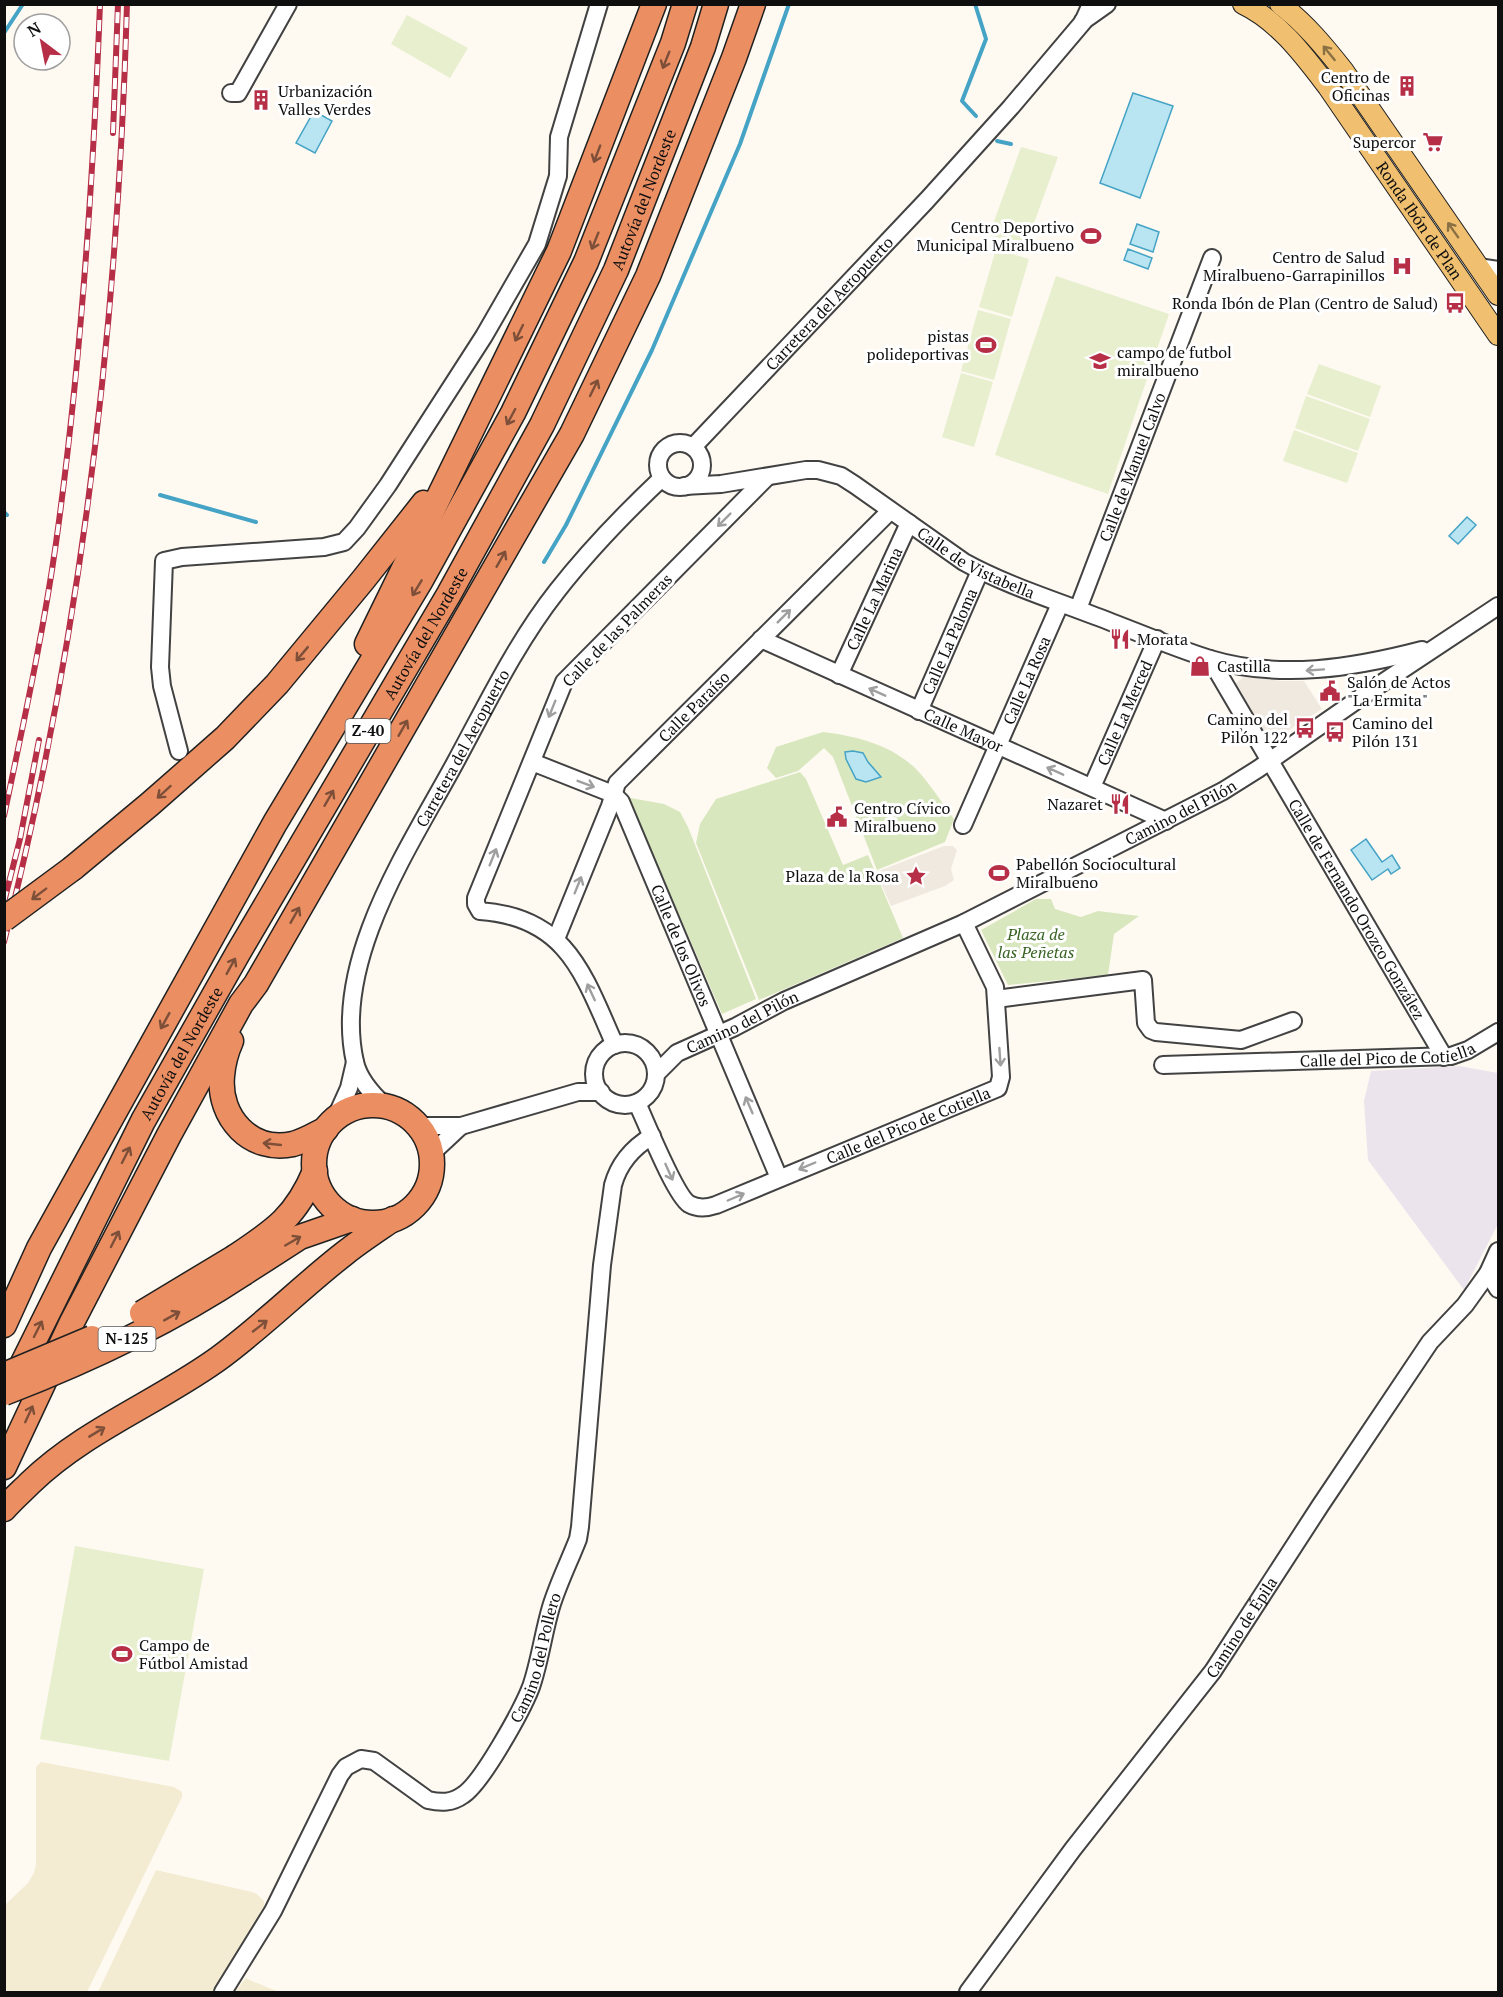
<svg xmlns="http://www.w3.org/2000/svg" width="1503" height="1997" font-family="'PT Serif',serif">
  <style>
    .industrial { fill: #ebe4ed }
    .farmland { fill: #f3ecd3 }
    .green { fill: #d8e7bd }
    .pitch { fill: #e8efce }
    .plaza { fill: #efe9e0 }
    .water { fill: #b9e5f2; stroke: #45a3c5; stroke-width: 1.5 }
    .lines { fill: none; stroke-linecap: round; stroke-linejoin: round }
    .stream { stroke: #45a3c5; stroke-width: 4 }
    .minor-casing { stroke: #424242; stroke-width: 20 }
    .major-casing { stroke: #202020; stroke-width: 22 }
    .highway-casing { stroke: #202020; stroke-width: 27 }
    .minor { stroke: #fff; stroke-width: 16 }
    .major { stroke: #f0c070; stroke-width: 20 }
    .highway { stroke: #eb8f63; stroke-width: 24 }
    .rail-casing { stroke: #b62f47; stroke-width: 6 }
    .rail { stroke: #fff; stroke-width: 4; stroke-dasharray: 11; stroke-linecap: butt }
    .highway-bridge-casing { stroke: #202020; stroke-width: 27; stroke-linecap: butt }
    .highway-bridge { stroke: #eb8f63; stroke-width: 24 }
    .oneway { stroke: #8b7044 }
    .oneway2 { stroke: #7d4f39 }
    .oneway3 { stroke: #9f9f9f }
    .labels { text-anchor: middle; stroke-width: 6; stroke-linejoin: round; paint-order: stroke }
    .shield { fill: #fff; stroke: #575757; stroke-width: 1.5 }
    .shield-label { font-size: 15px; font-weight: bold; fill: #0f0f0f }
    .poi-label { font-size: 16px; fill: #0f0f0f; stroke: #fff; text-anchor: end }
    .street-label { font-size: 16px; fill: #0f0f0f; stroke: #fff }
    .park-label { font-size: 16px; font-style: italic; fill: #386323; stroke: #fff }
  </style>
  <rect width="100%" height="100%" fill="#fefaf2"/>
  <path class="industrial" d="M1459,1066L1498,1073V1224L1464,1290L1368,1160L1364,1101L1371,1071Z"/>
  <g class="farmland">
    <path d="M41,1762L174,1787L182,1792V1797L87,1992H5V1905L28,1883L34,1873L36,1864V1767Z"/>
    <path d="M156,1870L252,1892L257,1894L264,1901V1910L261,1915L217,1992H98Z"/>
    <path d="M246,1978L252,1981L279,1992H235Z"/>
  </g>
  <g class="green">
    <path d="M823,732C857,736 892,745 917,770C931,785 942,803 954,819L945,842L877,870L833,757L824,748L798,771L776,778L767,768L776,747Z"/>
    <path d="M800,772L806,779L843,865L868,855L903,938L759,1000L696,843L700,824L716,799Z"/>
    <path d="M625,797L664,804L680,812L688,827L756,999L722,1014L681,919Z"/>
    <path d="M1036,899H1051L1055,909L1081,917L1098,911L1139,916L1114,934L1108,975L1008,985L981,930Z"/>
  </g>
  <g class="pitch">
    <path d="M407,15L468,48L450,78L391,44Z"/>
    <path d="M1021,147L1058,157L1026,245L989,235Z"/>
    <path d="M996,249L1029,259L1012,317L979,307Z"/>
    <path d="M1056,276L1169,314L1108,494L995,455Z"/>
    <path d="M978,310L1011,319L994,380L961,371Z"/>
    <path d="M1319,364L1381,386L1370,417L1307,394Z"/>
    <path d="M961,373L993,382L974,447L942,437Z"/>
    <path d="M1306,396L1370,419L1358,451L1295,428Z"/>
    <path d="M1294,430L1358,453L1347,483L1283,461Z"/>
    <path d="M75,1546L204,1569L169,1761L40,1739Z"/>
  </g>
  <g class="plaza">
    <path d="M1245,676L1281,681H1304L1322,709L1270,742L1236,683Z"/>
    <path d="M944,846H953L957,850L951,869L954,880L945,886L891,906L876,872Z"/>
  </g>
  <g class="water">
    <path d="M1133,93L1173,106L1140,198L1100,183Z"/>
    <path d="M314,111L332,121L315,153L296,143Z"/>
    <path d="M1137,224L1159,232L1153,252L1130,244Z"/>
    <path d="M1128,249L1152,258L1148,269L1124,260Z"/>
    <path d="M1467,517L1476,525L1458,544L1449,536Z"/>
    <path d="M853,751L863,753L868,762L881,777L866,782L856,779L846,759L845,752Z"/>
    <path d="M1366,839L1382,862L1392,855L1400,868L1391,874L1388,869L1372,880L1351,850Z"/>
  </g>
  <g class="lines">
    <g class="stream">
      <path d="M975,4L986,39L962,101L976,116"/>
      <path d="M4,33L23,4"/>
      <path d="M997,141L1011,144"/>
      <path d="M160,495L256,522"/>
      <path d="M4,512L7,515"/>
      <path d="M544,562L566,525L652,350L740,144L789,4"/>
    </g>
    <g class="minor-casing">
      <g id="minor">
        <path d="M1083,21L1107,4"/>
        <path d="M231,93H238L288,4"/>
        <path d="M1478,267L1498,270"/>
        <circle cx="680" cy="465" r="22"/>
        <path id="s1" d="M693,447L927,200L1011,107L1083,22L1091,4"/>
        <path id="s2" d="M684,486L721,484L806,470H818L841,476L855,485L964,562C1006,585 1051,599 1095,616C1133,630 1171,647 1210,659C1280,680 1353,668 1422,650"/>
        <path id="s3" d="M1078,609L1212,258"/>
        <path id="s4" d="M761,639L1166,821"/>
        <path id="s5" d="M1210,659L1444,1057"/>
        <path id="s6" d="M839,675L909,523"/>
        <path id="s7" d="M919,711L980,571"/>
        <path d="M179,751L162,686L160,667L164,561L182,557L324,547L344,542L357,528L388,485L484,336L537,244L558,176L559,137L599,4"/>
        <path id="s8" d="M532,762L613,794L621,802L779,1178"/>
        <path id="s9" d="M1092,787L1157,639"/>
        <path id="s10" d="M963,825L1060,604"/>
        <path id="s11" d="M556,939L610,806L617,783L890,511"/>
        <path d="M996,999L1143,980L1146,1023L1151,1030L1156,1032L1241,1040L1293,1021"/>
        <circle cx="625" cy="1074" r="31"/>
        <path d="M615,1045C584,976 568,917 480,911L476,904V898L564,682L766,478"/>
        <path id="s12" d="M1163,1065L1451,1056L1468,1050L1498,1032"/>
        <path id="s13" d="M656,1074L677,1053L735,1027L784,1001L964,923L1223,791L1258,769L1373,689L1498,606"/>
        <path id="s14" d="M637,1103C646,1122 675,1195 689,1204C698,1209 707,1208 716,1205L998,1088L1001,1077L995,987L964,923"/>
        <path id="s15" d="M385,1106C372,1094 359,1080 355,1062C332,961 409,848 455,763C487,704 516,643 557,591C589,550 625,513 662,478"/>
        <path d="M335,1119L349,1088L355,1062"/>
        <path d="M417,1126H461L578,1092H601"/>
        <path d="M431,1154L461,1126"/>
        <path d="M1488,1273L1498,1289"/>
        <path id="s16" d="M223,1992L273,1911L340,1775L346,1767L361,1759L374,1761L428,1800C441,1803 452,1803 463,1795C482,1783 522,1710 531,1687C540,1661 543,1634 551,1607C558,1584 569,1562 578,1539L580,1527L602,1265L613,1185C619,1163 632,1148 652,1136"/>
        <path id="s17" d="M968,1992L1073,1849L1213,1671L1320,1506L1430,1342L1465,1305L1488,1273L1498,1251"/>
      </g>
    </g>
    <g class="major-casing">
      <g id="major">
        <path id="s18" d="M1243,4C1279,21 1305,57 1328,87L1498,335"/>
        <path d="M1280,4C1305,23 1324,46 1343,70L1498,295"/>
      </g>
    </g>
    <g class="highway-casing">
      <g id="highway">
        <path d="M367,644L559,251L654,4"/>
        <path d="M73,868L150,804L225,738L277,684L363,580L424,503"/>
        <path d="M231,1041C226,1052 223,1064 222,1076C218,1118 251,1153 293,1144C305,1141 316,1134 326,1129"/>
        <circle cx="373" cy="1164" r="59"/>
        <path d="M235,1257C274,1231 296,1217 315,1171"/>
        <path d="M244,1273L300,1237L352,1219"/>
        <path d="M4,1325L39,1248L275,823L421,580L513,413L586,262L673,43L685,4"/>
        <path id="s19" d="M14,1381L143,1121L238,953L449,594L542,425L616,270L703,47L716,4"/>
        <path d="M4,1467L71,1324L169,1135L241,1004L256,984L572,434L648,276L734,58L753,4"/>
        <path d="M4,1509C12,1500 21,1492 30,1483C84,1431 154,1404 215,1361C261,1328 300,1288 345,1253C360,1241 377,1230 393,1219"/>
      </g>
    </g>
    <use href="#minor" class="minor"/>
    <use href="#major" class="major"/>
    <use href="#highway" class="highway"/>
    <g class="rail-casing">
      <g id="rail">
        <path d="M113,133L118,4"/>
        <path d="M4,816C23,725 43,635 56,543C81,364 93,186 100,4"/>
        <path d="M4,902L20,839L39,740"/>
        <path d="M4,942C82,636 118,320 127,4"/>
      </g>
    </g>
    <use href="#rail" class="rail"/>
    <g class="highway-bridge-casing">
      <g id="highway-bridge">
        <path d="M4,919L73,868"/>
        <path d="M142,1313L235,1257"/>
        <path d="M4,1375L92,1338"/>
        <path d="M4,1393C87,1361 170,1322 244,1273"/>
      </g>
    </g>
    <use href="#highway-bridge" class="highway-bridge"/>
  </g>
  <defs><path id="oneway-shaft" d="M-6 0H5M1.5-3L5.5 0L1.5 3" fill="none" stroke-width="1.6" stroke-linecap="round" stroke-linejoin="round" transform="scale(1.5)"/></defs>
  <g class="oneway">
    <use href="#oneway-shaft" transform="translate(1329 53) rotate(-129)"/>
    <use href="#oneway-shaft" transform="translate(1453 230) rotate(-125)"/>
  </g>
  <g class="oneway2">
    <use href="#oneway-shaft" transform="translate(666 60) rotate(112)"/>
    <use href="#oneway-shaft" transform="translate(597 154) rotate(111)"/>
    <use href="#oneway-shaft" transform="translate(595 241) rotate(112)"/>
    <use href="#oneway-shaft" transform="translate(519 333) rotate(116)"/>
    <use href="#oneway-shaft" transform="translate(594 388) rotate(-64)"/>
    <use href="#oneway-shaft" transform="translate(511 417) rotate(118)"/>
    <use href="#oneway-shaft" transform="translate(501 559) rotate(-60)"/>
    <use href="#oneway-shaft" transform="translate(417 588) rotate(121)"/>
    <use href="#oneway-shaft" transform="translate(302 654) rotate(130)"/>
    <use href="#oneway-shaft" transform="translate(403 728) rotate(-60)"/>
    <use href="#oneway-shaft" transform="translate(164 792) rotate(138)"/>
    <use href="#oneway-shaft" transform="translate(329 798) rotate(-60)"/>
    <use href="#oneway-shaft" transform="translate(39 894) rotate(143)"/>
    <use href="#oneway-shaft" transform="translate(295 915) rotate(-60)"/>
    <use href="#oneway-shaft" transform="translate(231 966) rotate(-61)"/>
    <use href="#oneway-shaft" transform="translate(165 1021) rotate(119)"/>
    <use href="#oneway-shaft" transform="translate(272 1144) rotate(-174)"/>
    <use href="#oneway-shaft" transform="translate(126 1155) rotate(-63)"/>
    <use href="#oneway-shaft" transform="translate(115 1239) rotate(-63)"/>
    <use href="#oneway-shaft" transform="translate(293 1241) rotate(-30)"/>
    <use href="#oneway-shaft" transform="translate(172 1316) rotate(-29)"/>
    <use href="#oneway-shaft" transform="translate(260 1326) rotate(-38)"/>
    <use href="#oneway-shaft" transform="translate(38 1329) rotate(-63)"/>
    <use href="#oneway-shaft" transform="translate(29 1414) rotate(-65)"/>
    <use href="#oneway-shaft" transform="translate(97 1432) rotate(-31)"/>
  </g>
  <g class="oneway3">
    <use href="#oneway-shaft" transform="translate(724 520) rotate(135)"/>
    <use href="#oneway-shaft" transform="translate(784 616) rotate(-45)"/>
    <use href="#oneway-shaft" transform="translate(1315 670) rotate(176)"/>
    <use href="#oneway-shaft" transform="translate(877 692) rotate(-156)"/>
    <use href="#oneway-shaft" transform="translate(552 709) rotate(112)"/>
    <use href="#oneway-shaft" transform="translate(1055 771) rotate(-156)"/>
    <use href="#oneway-shaft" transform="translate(586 784) rotate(21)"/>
    <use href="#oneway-shaft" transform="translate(493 857) rotate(-68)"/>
    <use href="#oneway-shaft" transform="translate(578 885) rotate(-68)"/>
    <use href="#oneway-shaft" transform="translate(591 992) rotate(-115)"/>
    <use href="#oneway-shaft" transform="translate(1000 1057) rotate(86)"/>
    <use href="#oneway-shaft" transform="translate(749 1105) rotate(-113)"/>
    <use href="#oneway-shaft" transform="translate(807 1166) rotate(157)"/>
    <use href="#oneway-shaft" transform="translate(669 1172) rotate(66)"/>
    <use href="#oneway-shaft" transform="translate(736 1197) rotate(-23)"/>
  </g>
  <defs>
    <g id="building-bare" transform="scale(1.62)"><path d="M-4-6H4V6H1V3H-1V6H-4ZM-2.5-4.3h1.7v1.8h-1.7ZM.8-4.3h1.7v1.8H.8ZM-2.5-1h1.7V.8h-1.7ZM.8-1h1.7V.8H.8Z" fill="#b62f47" stroke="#fff" stroke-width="2.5" paint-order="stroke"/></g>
    <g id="supermarket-bare" transform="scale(1.62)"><path d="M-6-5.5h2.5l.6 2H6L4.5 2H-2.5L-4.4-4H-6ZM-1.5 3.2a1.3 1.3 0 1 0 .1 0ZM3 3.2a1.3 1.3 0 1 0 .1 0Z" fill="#b62f47" stroke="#fff" stroke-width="2.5" paint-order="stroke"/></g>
    <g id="stadium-bare" transform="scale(1.62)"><path d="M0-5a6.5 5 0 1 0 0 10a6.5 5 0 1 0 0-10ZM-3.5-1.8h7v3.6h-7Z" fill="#b62f47" stroke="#fff" stroke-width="2.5" paint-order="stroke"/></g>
    <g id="hospital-bare" transform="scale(1.62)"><path d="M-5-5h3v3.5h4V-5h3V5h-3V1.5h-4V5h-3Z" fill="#b62f47" stroke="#fff" stroke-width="2.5" paint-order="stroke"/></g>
    <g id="bus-bare" transform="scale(1.62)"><path d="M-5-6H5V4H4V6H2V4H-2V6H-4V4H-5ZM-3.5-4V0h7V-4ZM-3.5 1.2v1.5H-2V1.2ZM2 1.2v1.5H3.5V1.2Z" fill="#b62f47" stroke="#fff" stroke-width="2.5" paint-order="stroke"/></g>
    <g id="university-bare" transform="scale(1.62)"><path d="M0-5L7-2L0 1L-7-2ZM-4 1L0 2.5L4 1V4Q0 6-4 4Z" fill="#b62f47" stroke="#fff" stroke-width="2.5" paint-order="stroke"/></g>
    <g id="restaurant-bare" transform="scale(1.62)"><path d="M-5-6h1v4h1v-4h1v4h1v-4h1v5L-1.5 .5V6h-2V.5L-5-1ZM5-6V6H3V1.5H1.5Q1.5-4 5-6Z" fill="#b62f47" stroke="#fff" stroke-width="2.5" paint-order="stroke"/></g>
    <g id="shop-bare" transform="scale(1.62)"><path d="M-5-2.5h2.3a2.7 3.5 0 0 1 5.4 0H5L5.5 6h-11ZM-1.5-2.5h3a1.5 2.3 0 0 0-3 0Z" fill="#b62f47" stroke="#fff" stroke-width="2.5" paint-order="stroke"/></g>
    <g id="civic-bare" transform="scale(1.62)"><path d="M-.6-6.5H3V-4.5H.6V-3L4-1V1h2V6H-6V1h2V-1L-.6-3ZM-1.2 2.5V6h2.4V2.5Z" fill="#b62f47" stroke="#fff" stroke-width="2.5" paint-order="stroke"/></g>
    <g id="sight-bare" transform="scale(1.62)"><path d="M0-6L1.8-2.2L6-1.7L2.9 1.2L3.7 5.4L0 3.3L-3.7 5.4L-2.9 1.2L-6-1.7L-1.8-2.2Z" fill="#b62f47" stroke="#fff" stroke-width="2.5" paint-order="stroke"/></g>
  </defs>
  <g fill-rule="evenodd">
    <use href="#building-bare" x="1407" y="86"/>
    <use href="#building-bare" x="261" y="100"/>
    <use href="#supermarket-bare" x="1433" y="142"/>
    <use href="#stadium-bare" x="1091" y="236"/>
    <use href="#hospital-bare" x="1402" y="266"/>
    <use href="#bus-bare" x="1455" y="303"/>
    <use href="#stadium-bare" x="986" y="345"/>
    <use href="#university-bare" x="1100" y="361"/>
    <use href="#restaurant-bare" x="1120" y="639"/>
    <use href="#shop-bare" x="1200" y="666"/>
    <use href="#civic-bare" x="1330" y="691"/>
    <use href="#bus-bare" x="1305" y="728"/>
    <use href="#bus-bare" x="1335" y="732"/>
    <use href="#restaurant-bare" x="1120" y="804"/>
    <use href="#civic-bare" x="837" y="817"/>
    <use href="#stadium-bare" x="999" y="873"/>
    <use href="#sight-bare" x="916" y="876"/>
    <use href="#stadium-bare" x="122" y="1654"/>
  </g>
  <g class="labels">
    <g class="shield">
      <rect x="345.5" y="719" width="45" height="24" rx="4.5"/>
      <rect x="98.5" y="1327" width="57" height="24" rx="4.5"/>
    </g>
    <g class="shield-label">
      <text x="368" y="736">Z-40</text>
      <text x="127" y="1344">N-125</text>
    </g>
    <g class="poi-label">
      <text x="1390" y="83">Centro de<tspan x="1390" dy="18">Oficinas</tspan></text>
      <text x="278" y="97" text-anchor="start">Urbanización<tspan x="278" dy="18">Valles Verdes</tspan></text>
      <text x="1416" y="148">Supercor</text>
      <text x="1074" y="233">Centro Deportivo<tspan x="1074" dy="18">Municipal Miralbueno</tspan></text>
      <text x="1385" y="263">Centro de Salud<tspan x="1385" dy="18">Miralbueno-Garrapinillos</tspan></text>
      <text x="1438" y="309">Ronda Ibón de Plan (Centro de Salud)</text>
      <text x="969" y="342">pistas<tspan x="969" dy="18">polideportivas</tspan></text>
      <text x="1117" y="358" text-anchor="start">campo de futbol<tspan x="1117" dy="18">miralbueno</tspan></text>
      <text x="1137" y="645" text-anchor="start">Morata</text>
      <text x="1217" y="672" text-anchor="start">Castilla</text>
      <text x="1347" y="688" text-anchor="start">Salón de Actos<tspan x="1347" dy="18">"La Ermita"</tspan></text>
      <text x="1288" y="725">Camino del<tspan x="1288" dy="18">Pilón 122</tspan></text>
      <text x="1352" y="729" text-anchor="start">Camino del<tspan x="1352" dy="18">Pilón 131</tspan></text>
      <text x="1103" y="810">Nazaret</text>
      <text x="854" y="814" text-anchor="start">Centro Cívico<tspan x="854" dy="18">Miralbueno</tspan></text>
      <text x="1016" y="870" text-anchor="start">Pabellón Sociocultural<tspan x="1016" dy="18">Miralbueno</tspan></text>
      <text x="899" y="882">Plaza de la Rosa</text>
      <text x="139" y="1651" text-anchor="start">Campo de<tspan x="139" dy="18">Fútbol Amistad</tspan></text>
    </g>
    <g class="street-label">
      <text dy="6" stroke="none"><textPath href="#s19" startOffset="1340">Autovía del Nordeste</textPath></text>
      <text dy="6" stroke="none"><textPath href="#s18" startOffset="282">Ronda Ibón de Plan</textPath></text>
      <text dy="6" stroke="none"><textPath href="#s1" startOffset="198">Carretera del Aeropuerto</textPath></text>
      <text dy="6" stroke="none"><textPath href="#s3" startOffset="152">Calle de Manuel Calvo</textPath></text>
      <text dy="6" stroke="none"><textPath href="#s2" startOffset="320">Calle de Vistabella</textPath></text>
      <text dy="6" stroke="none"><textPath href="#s6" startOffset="84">Calle La Marina</textPath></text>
      <text transform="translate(617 630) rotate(-46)" y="6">Calle de las Palmeras</text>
      <text dy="6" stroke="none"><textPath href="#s19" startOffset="854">Autovía del Nordeste</textPath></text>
      <text dy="6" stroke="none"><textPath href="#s7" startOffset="76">Calle La Paloma</textPath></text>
      <text dy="6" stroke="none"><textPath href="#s10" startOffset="158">Calle La Rosa</textPath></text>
      <text dy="6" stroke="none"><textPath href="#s11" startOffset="276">Calle Paraíso</textPath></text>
      <text dy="6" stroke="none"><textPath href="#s9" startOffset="81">Calle La Merced</textPath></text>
      <text dy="6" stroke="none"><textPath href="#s4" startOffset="222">Calle Mayor</textPath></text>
      <text dy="6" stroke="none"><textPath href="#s15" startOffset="393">Carretera del Aeropuerto</textPath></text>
      <text dy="6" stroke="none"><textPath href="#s13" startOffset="588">Camino del Pilón</textPath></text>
      <text dy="6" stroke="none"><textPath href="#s5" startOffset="290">Calle de Fernando Orozco González</textPath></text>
      <text dy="6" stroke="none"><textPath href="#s8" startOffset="254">Calle de los Olivos</textPath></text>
      <text dy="6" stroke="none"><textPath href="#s13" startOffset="102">Camino del Pilón</textPath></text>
      <text dy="6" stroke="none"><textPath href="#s12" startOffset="225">Calle del Pico de Cotiella</textPath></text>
      <text dy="6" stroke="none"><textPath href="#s19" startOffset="368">Autovía del Nordeste</textPath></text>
      <text dy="6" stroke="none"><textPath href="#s14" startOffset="350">Calle del Pico de Cotiella</textPath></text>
      <text dy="6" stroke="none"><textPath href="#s17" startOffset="456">Camino de Épila</textPath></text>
      <text dy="6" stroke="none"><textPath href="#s16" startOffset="548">Camino del Pollero</textPath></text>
    </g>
    <g class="park-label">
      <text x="1036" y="940">Plaza de<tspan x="1036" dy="18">las Peñetas</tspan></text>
    </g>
  </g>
  <rect width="1503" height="1997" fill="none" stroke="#0f0f0f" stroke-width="12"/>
  <g transform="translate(42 42) rotate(328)"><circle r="28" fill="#ffffff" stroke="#9f9f9f" stroke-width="1.5"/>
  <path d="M0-4.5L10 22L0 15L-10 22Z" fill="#b62f47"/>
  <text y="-9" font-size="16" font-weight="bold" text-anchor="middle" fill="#0f0f0f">N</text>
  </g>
</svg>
